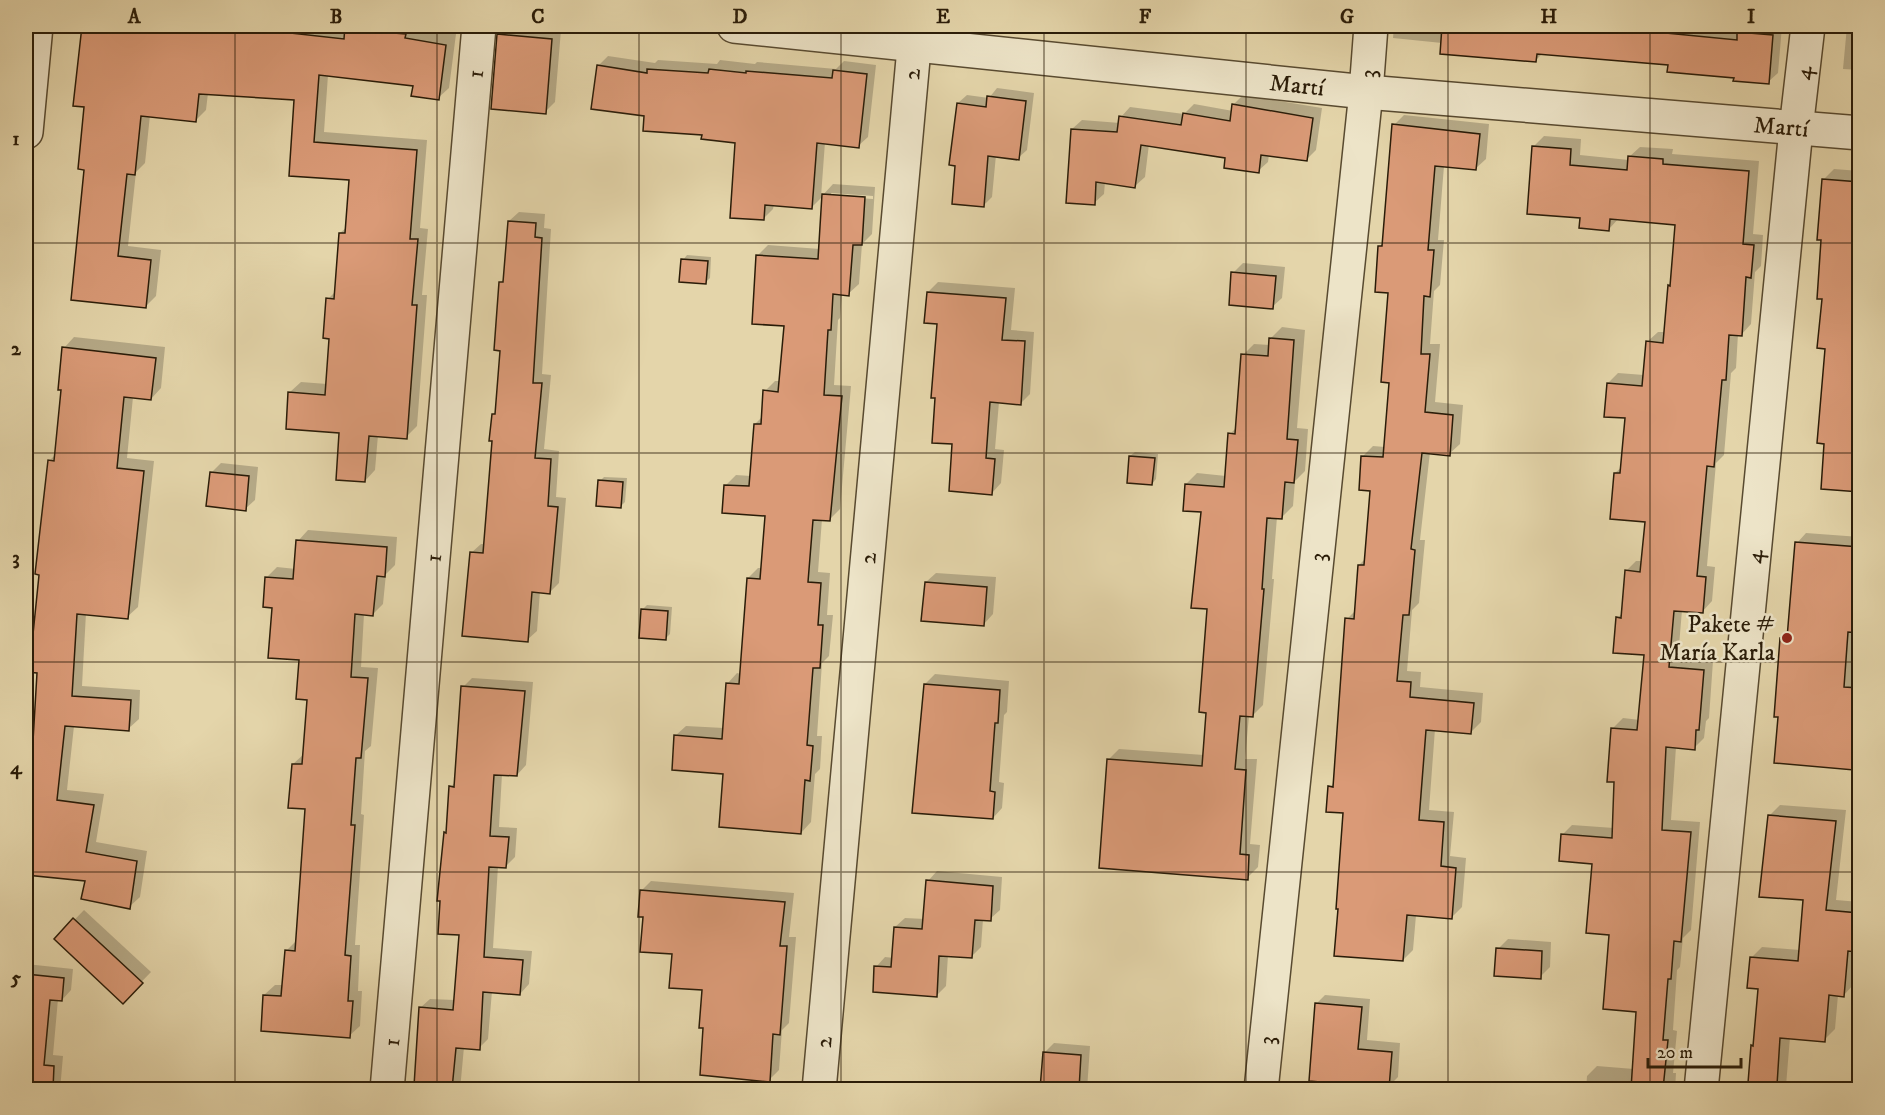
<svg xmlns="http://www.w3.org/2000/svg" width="1885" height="1115" font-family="'IM FELL DW Pica',serif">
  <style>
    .shadow { fill: #0003; fill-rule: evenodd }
    .building { fill: #da9a77; stroke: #2a1c08; stroke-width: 1.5 }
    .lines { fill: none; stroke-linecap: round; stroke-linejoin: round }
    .minor-casing { stroke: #584a30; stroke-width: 36 }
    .minor { stroke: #ede4c8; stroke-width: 33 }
    .grid { fill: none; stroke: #2a1c08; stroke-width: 1.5; stroke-opacity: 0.55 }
    .poi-dot { fill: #8f2418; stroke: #ede4c8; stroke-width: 2 }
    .labels { text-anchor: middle; stroke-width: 5; stroke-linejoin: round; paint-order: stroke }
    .street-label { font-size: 24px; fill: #2a1c08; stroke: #ede4c8 }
    .poi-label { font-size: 24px; fill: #2a1c08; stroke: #ede4c8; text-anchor: end }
    .neatline { fill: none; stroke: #2a1c08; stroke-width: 2 }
    .grid-label { font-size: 20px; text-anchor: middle; font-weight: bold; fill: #2a1c08 }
  </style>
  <rect width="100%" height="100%" fill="#e4d5aa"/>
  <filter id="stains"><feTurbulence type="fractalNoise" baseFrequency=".00333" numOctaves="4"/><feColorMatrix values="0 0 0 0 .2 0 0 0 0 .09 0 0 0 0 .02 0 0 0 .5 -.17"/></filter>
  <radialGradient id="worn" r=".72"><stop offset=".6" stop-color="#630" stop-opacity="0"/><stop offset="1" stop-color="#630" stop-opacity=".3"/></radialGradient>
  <g class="shadow">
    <path d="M83,26H321L346,28V26H415V28L456,34L449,88L438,98L414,84L328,75L324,132L427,140L420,228L428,229L422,295H427L417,426L406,437L378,435L375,470L365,481L341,432L290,392L301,382L327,384L331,337L328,299L336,291L340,233L347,227L350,179L290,174L296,99L208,93L206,110L195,121L150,115L145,163L136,172L128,246L161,250L156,296L146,306L73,298L86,168V105L75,104Z"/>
    <path d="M508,26L561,30L555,102L545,112L499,35Z"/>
    <path d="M1267,26H1317L1311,31L1267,28Z"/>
    <path d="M1394,26H1689L1722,29V26H1782L1778,73L1768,82L1670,63L1543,53L1535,61L1442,43L1393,38Z"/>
    <path d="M1847,26H1860V70L1843,69Z"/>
    <path d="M608,56L655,63L658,60L717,64L720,60L755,64L757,62L836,69L844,61L876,65L868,137L858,146L825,142L821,197L833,184L875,187L872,234L862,244L859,284L848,294H842L840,318L838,320L834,385L851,386L840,509L829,520L822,519L818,572L830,573L827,615H833L829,656L822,663L817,736H822L820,769L815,774L811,822L801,833L675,736L686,726L724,728L727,684L737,673L741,674L748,578L758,568H763L767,515L726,485L736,475L751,476L755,424L763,416L765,391L775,381H781L785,325L758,255L768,245L820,249L823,196L811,208L774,204L773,209L763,219L737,142L646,115L599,65ZM831,193L873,196V199L831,196Z"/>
    <path d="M997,88L1034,93L1027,150L1018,158L996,155L992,197L984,205L958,103L967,95L989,98Z"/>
    <path d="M1243,95L1322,108L1316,150L1306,160L1269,154L1268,162L1258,171L1227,157L1149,144L1145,177L1135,186L1105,182L1104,194L1094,203L1072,129L1082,120L1120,123L1121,117L1130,107L1184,114L1194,104L1233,111V105Z"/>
    <path d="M1404,115L1489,124L1486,159L1475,169L1444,166L1438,240H1444L1440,285L1434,291L1430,344H1440L1435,402L1463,405L1460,444L1449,454L1430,452L1420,540H1425L1419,603L1412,610L1407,671L1421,672L1420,687L1483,693L1481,722L1471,732L1435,729L1429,810L1454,812L1450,856L1466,858L1462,907L1451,918L1416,915L1413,950L1403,960L1345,812L1330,787L1335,782L1347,619L1356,610L1359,565L1366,558L1371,489L1363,456L1373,446L1385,447L1390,381V291L1380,246L1384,242L1394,125Z"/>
    <path d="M1544,136L1581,139L1580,155L1629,160V157L1640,147L1673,149L1672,154L1759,161L1753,234L1763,235L1761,266L1755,272L1751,324L1741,335L1738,334L1736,368L1731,373L1724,455L1716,463L1707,566L1715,567L1712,601L1702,612L1682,610L1678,658L1713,661L1709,718L1706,721L1704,738L1694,748L1676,747L1671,820L1700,822L1691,930L1683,938L1680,967L1677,970L1673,1030L1677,1031L1673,1073H1676L1675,1090H1586L1587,1076L1597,1066L1634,1069L1638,1011L1610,934L1593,863L1562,835L1572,825L1614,828L1616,781L1612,729L1623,718L1640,720L1646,654L1617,618L1623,613L1626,571L1636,561H1643L1647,521L1615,473L1623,466L1627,417L1608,383L1618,373L1644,375L1647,342L1658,332H1665L1669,286L1672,283L1677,223L1619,218L1609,229L1581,217L1534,146Z"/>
    <path d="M1834,169L1860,171V491L1825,442L1826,347L1823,298L1824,179Z"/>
    <path d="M519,212L545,214L544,228L551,229L542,374L551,375L544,449L559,451L556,497L566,498L559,583L550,592L540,591L537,631L527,640L471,553L481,544H485L493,440V415L496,412L501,350V282L505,278L509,221Z"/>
    <path d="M687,255L711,257L710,278L705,283L683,260Z"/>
    <path d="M1243,263L1285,267L1282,298L1272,307L1233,273Z"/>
    <path d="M938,282L1015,288L1011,330L1034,332L1030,394L1021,403L999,402L995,449L1004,450L1001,483L992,493L954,443L939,323L928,292Z"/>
    <path d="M1282,327L1305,330L1297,428L1308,429L1305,471L1295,481L1293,506L1282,517H1277L1272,579H1274L1263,705L1252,716H1249L1245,759H1257L1250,844L1260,845L1258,867L1247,878L1108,760L1119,749L1204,755L1208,711L1209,608L1202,511L1186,484L1197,473L1226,476L1230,434L1237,427L1243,355L1254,344L1270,345L1271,338Z"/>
    <path d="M74,337L165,347L161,388L151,399L133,397L127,458L154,461L138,607L127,617L86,613L82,686L140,690L139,719L128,729L74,726L67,790L104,794L96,842L147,851L140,897L129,907L87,880L26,874V734L30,729L35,730L38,672L29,645L34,640L49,461L56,454L63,389L64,348Z"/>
    <path d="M1135,452L1158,454L1156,479L1152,484L1130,456Z"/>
    <path d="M221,463L258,467L255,500L245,509L211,473Z"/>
    <path d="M604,477L627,478L625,502L620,507L600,481Z"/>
    <path d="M308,530L397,537L395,565L386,574L383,604L373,614H364L361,667L378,668L371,746L365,751L361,814L364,815L355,945H360L358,991H362L360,1026L349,1036L264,995L275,985H284L286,951L297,940L307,808L293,764L304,754L308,699L300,659L273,607L266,578L277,567L296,569L298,541Z"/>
    <path d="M1806,533L1860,537V631H1856L1853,678H1860V762L1853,768L1779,716L1782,639L1790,631L1797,543Z"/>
    <path d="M936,573L996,577L993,614L984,624L926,582Z"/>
    <path d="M647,605L672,607L670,634L666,638L642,610Z"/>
    <path d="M935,674L1009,681L1007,712L1004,715L999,782L1004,783L1002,808L993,818L925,684Z"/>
    <path d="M472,678L533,682L526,765L517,775L502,774L499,827L517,828L515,857L506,866H498L493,948L532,951L529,984L520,994L492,991L488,1039L479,1048L464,1047L460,1090H417L420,1008L430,999L455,1000L460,934L446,833L447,831L450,787L456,782L463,687Z"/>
    <path d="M1780,805L1846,810L1836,900L1860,902V946L1857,949L1854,984L1844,995H1838L1835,1029L1824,1040L1790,1037L1786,1086L1824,1090H1749L1752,1046L1755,1043L1759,988L1751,958L1762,947L1800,950L1804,899L1769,816Z"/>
    <path d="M937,871L1002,877L1000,910L990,919H983L981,947L971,957L948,955L946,986L936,996L876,967L885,957L894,958L895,927L905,918L925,919L928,881Z"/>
    <path d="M651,881L794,893L789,937H796L789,1023L782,1030L779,1070L769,1080L705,1027L703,989L644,916L641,891Z"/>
    <path d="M84,910L151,972L123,1001L56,939Z"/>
    <path d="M1508,939L1551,942L1550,967L1540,977L1498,949Z"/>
    <path d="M26,964L73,969L71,990L62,1000L58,999L53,1055L63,1056L60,1090H26Z"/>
    <path d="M1325,995L1370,999L1367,1040L1400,1043L1398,1077L1388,1087L1357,1084V1090H1301L1306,1084H1310L1316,1004Z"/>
    <path d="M1054,1043L1090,1046L1087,1090H1042L1044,1053Z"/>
    <path d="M286,1086L330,1090H282Z"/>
  </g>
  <g class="building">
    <path d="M82,26H253V29L344,39L345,26H370V31L406,34L405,38L446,45L439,100L411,96L413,86L319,75L314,142L417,150L410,239H418L412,305H417L407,439L369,436L365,482L336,480L339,433L286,429L288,392L325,395L329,339L323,338L326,298L334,299L339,233H345L349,180L289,176L294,100L199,94L196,122L141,116L135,175L127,174L118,256L151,260L146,308L71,300L84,170L78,169L84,107L73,106Z"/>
    <path d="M1442,26H1625V29L1737,40V32L1773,35L1769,84L1733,81L1734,78L1667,72L1668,65L1537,54L1536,62L1440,54Z"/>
    <path d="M497,34L552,39L546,114L491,109Z"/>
    <path d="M597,65L647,73V69L708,73L709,69L746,73V71L832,78L833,70L867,74L859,148L817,143L812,209L765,205L764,220L730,218L735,143L701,139L702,135L643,131L644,116L591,109Z"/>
    <path d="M987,96L1026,101L1019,160L988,156L984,207L952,204L955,166L949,165L957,103L986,107Z"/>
    <path d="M1232,104L1313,118L1307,161L1261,155L1259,173L1224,168L1225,158L1141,145L1135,188L1096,182L1095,205L1066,203L1071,129L1117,132L1119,116L1181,125L1183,113L1230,121Z"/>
    <path d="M1392,124L1480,134L1476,170L1435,166L1428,250H1434L1430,297L1424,296L1421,354H1430L1425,412L1453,415L1450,456L1422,453L1411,549L1415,550L1409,615H1403L1397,681L1411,682L1410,697L1474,703L1471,734L1426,730L1419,820L1444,822L1441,866L1456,868L1452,919L1407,915L1403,961L1334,956L1338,909H1336L1343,813L1326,812L1328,786L1333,787L1345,618L1354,619L1358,565H1364L1370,491L1359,490L1361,456L1383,457L1389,383L1381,382L1388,293L1375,292L1378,246H1382Z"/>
    <path d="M1532,146L1571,149L1570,165L1627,170L1628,156L1663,159V164L1749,171L1743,244L1754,245L1751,278L1746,277L1742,336L1729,335L1726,380H1722L1714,467L1707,466L1697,576L1706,577L1703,613L1674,611L1669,667L1704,670L1699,730H1696L1695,750L1666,747L1662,830L1691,832L1681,942L1674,941L1671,979H1668L1663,1040H1668L1663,1089H1631L1636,1012L1603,1009L1609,935L1586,933L1592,864L1559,861L1561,834L1612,838L1614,782H1607L1611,728L1637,730L1644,655L1613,653L1616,617L1621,618L1625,570L1640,572L1645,522L1610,519L1614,473H1620L1625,418L1604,417L1607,383L1642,386L1646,341L1663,343L1668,285L1670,286L1675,225L1610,219L1609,231L1579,228L1580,218L1527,214Z"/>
    <path d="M1822,179L1860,182V492L1821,489L1824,444L1817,443L1825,349L1817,348L1822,299H1817L1821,240H1817Z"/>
    <path d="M822,194L865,197L862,245H853L849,296L833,294L831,330H828L824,395L842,396L830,521L813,520L808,582L821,583L818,625H823L820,668H813L807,745L813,746L810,781L805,780L801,834L719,827L723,774L672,770L674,735L722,739L726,683L739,684L747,578L760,579L765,516L722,513L724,485L749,486L754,424H761L763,390L778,392L784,326L752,324L756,255L818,259Z"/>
    <path d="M508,221L536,223L535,237L542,238L533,383H542L535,458L551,459L548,506L558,507L550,594L532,592L528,642L462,636L470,552L483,553L492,441H489L492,414H495L500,351L494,350L499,282H503Z"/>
    <path d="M681,259L708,261L706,284L679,282Z"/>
    <path d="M1231,272L1276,276L1273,309L1229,305Z"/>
    <path d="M927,292L1006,298L1002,340L1025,341L1021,405L990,402L986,458L995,459L992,495L949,491L952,444L932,443L935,398H931L937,324L924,323Z"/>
    <path d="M1269,338L1294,340L1287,439L1298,440L1294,483L1285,482L1282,519L1267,518L1262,589H1264L1253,717L1240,716L1235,769L1246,770L1240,854L1249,855L1248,880L1099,868L1107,759L1202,766L1206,713L1199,712L1207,609L1191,608L1201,512L1183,511L1185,484L1224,487L1228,433L1235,434L1241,354L1268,356Z"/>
    <path d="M62,347L156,358L151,400L124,397L117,468L144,471L128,619L77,614L72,696L131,700L129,731L65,726L57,800L94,805L86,852L137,861L130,909L81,899L85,881L26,875V740L33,741L37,673L26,672L27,644H32L39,575L35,574L48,460L54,461L61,390H58Z"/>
    <path d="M1129,456L1155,458L1152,485L1127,483Z"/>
    <path d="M210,472L249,476L246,511L206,506Z"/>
    <path d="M598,480L623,482L621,508L596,506Z"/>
    <path d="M296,540L387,547L385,577L377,576L373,616L355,614L351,677L368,678L361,758H356L351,825H355L345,955L351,956L348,1001H353L350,1038L261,1031L263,995L281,996L285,950L295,951L305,809L288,808L292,764H302L307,700L296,699L299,660L268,658L272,608L263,607L265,577L293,579Z"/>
    <path d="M1795,542L1860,547V633L1848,632L1844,687L1860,688V724H1858L1854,770L1774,763L1778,717H1774L1780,638H1787Z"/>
    <path d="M925,582L987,587L984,626L921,621Z"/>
    <path d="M641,609L668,611L666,640L639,638Z"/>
    <path d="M924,684L1000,690L998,723H995L990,791L995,792L993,819L912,813Z"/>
    <path d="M461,686L525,691L517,776L494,775L490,836L509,837L506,868L489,867L484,957L523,960L520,995L483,992L480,1050L456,1048L452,1089L414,1086L419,1007L453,1010L459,935L438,934L440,901H437L444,832L446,833L449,786L454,787Z"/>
    <path d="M1768,815L1836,821L1826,910L1859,913L1856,952L1848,951L1844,997L1829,995L1825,1042L1780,1038L1777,1085L1748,1083L1751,1045L1753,1046L1758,989L1747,988L1750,957L1798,961L1803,900L1759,897Z"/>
    <path d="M926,880L993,886L991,921L975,920L972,958L939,956L937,997L873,992L874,966L891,967L894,927L922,929Z"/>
    <path d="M640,890L785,902L780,946H787L780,1035L773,1034L770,1082L700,1075L703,1028H699L702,990L669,988L672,954L640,952L643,917H638Z"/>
    <path d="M73,918L143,983L123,1004L54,939Z"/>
    <path d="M1496,948L1542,951L1541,979L1494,976Z"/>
    <path d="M26,974L64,978L62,1001L50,1000L44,1065L54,1066L53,1089H26Z"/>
    <path d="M1315,1003L1362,1007L1358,1049L1392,1052L1389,1088L1309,1081Z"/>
    <path d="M1043,1052L1081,1055L1079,1089H1040Z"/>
  </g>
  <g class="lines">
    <g class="minor-casing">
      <g id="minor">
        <path id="s1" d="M734,26L1366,92L1860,133"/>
        <path d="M26,132L36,26"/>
        <path id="s2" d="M387,1090L479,26"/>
        <path id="s3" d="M819,1090L916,26"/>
        <path id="s4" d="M1261,1090L1366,92L1371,26"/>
        <path id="s5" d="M1701,1090L1796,129L1808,26"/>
      </g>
    </g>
    <use href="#minor" class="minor"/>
  </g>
  <path class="grid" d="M235,26V1090M437,26V1090M639,26V1090M841,26V1090M1044,26V1090M1246,26V1090M1448,26V1090M1650,26V1090M26,243H1860M26,453H1860M26,662H1860M26,872H1860"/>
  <circle class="poi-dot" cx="1787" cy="638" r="6"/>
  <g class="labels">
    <g class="street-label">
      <text dy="8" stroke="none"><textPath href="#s2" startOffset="1020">1</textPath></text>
      <text dy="8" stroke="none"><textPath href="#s3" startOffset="1020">2</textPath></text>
      <text dy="8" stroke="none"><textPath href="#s4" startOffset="1022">3</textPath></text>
      <text dy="8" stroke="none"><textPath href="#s5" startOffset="1022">4</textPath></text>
      <text dy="8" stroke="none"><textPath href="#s1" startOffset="566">Martí</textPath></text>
      <text dy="8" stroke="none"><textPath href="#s1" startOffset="1052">Martí</textPath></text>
      <text dy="8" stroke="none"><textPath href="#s3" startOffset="534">2</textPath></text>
      <text dy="8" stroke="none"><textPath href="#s5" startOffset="536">4</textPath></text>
      <text dy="8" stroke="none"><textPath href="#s2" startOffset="534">1</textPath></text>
      <text dy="8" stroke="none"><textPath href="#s4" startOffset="536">3</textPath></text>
      <text dy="8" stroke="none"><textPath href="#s3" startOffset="48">2</textPath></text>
      <text dy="8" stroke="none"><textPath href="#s4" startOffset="50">3</textPath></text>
      <text dy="8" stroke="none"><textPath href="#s2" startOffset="48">1</textPath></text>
    </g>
    <g class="poi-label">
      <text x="1775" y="632">Pakete #<tspan x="1775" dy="28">María Karla</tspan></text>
    </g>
  </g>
  <rect width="1885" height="1115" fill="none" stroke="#e4d5aa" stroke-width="66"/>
  <path d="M1648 1058v9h93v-9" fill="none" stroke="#2a1c08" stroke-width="3"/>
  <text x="1657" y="1058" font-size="18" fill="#2a1c08" stroke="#ede4c8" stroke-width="4.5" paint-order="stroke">20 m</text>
  <rect x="33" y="33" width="1819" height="1049" class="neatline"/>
  <g class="grid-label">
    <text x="134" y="23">A</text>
    <text x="336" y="23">B</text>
    <text x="538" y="23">C</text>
    <text x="740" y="23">D</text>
    <text x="943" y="23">E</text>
    <text x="1145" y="23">F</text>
    <text x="1347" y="23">G</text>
    <text x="1549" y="23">H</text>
    <text x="1751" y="23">I</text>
    <text x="16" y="145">1</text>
    <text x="16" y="355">2</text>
    <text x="16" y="564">3</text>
    <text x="16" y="774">4</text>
    <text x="16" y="984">5</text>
  </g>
  <rect width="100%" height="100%" filter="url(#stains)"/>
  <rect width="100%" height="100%" fill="url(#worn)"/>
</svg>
